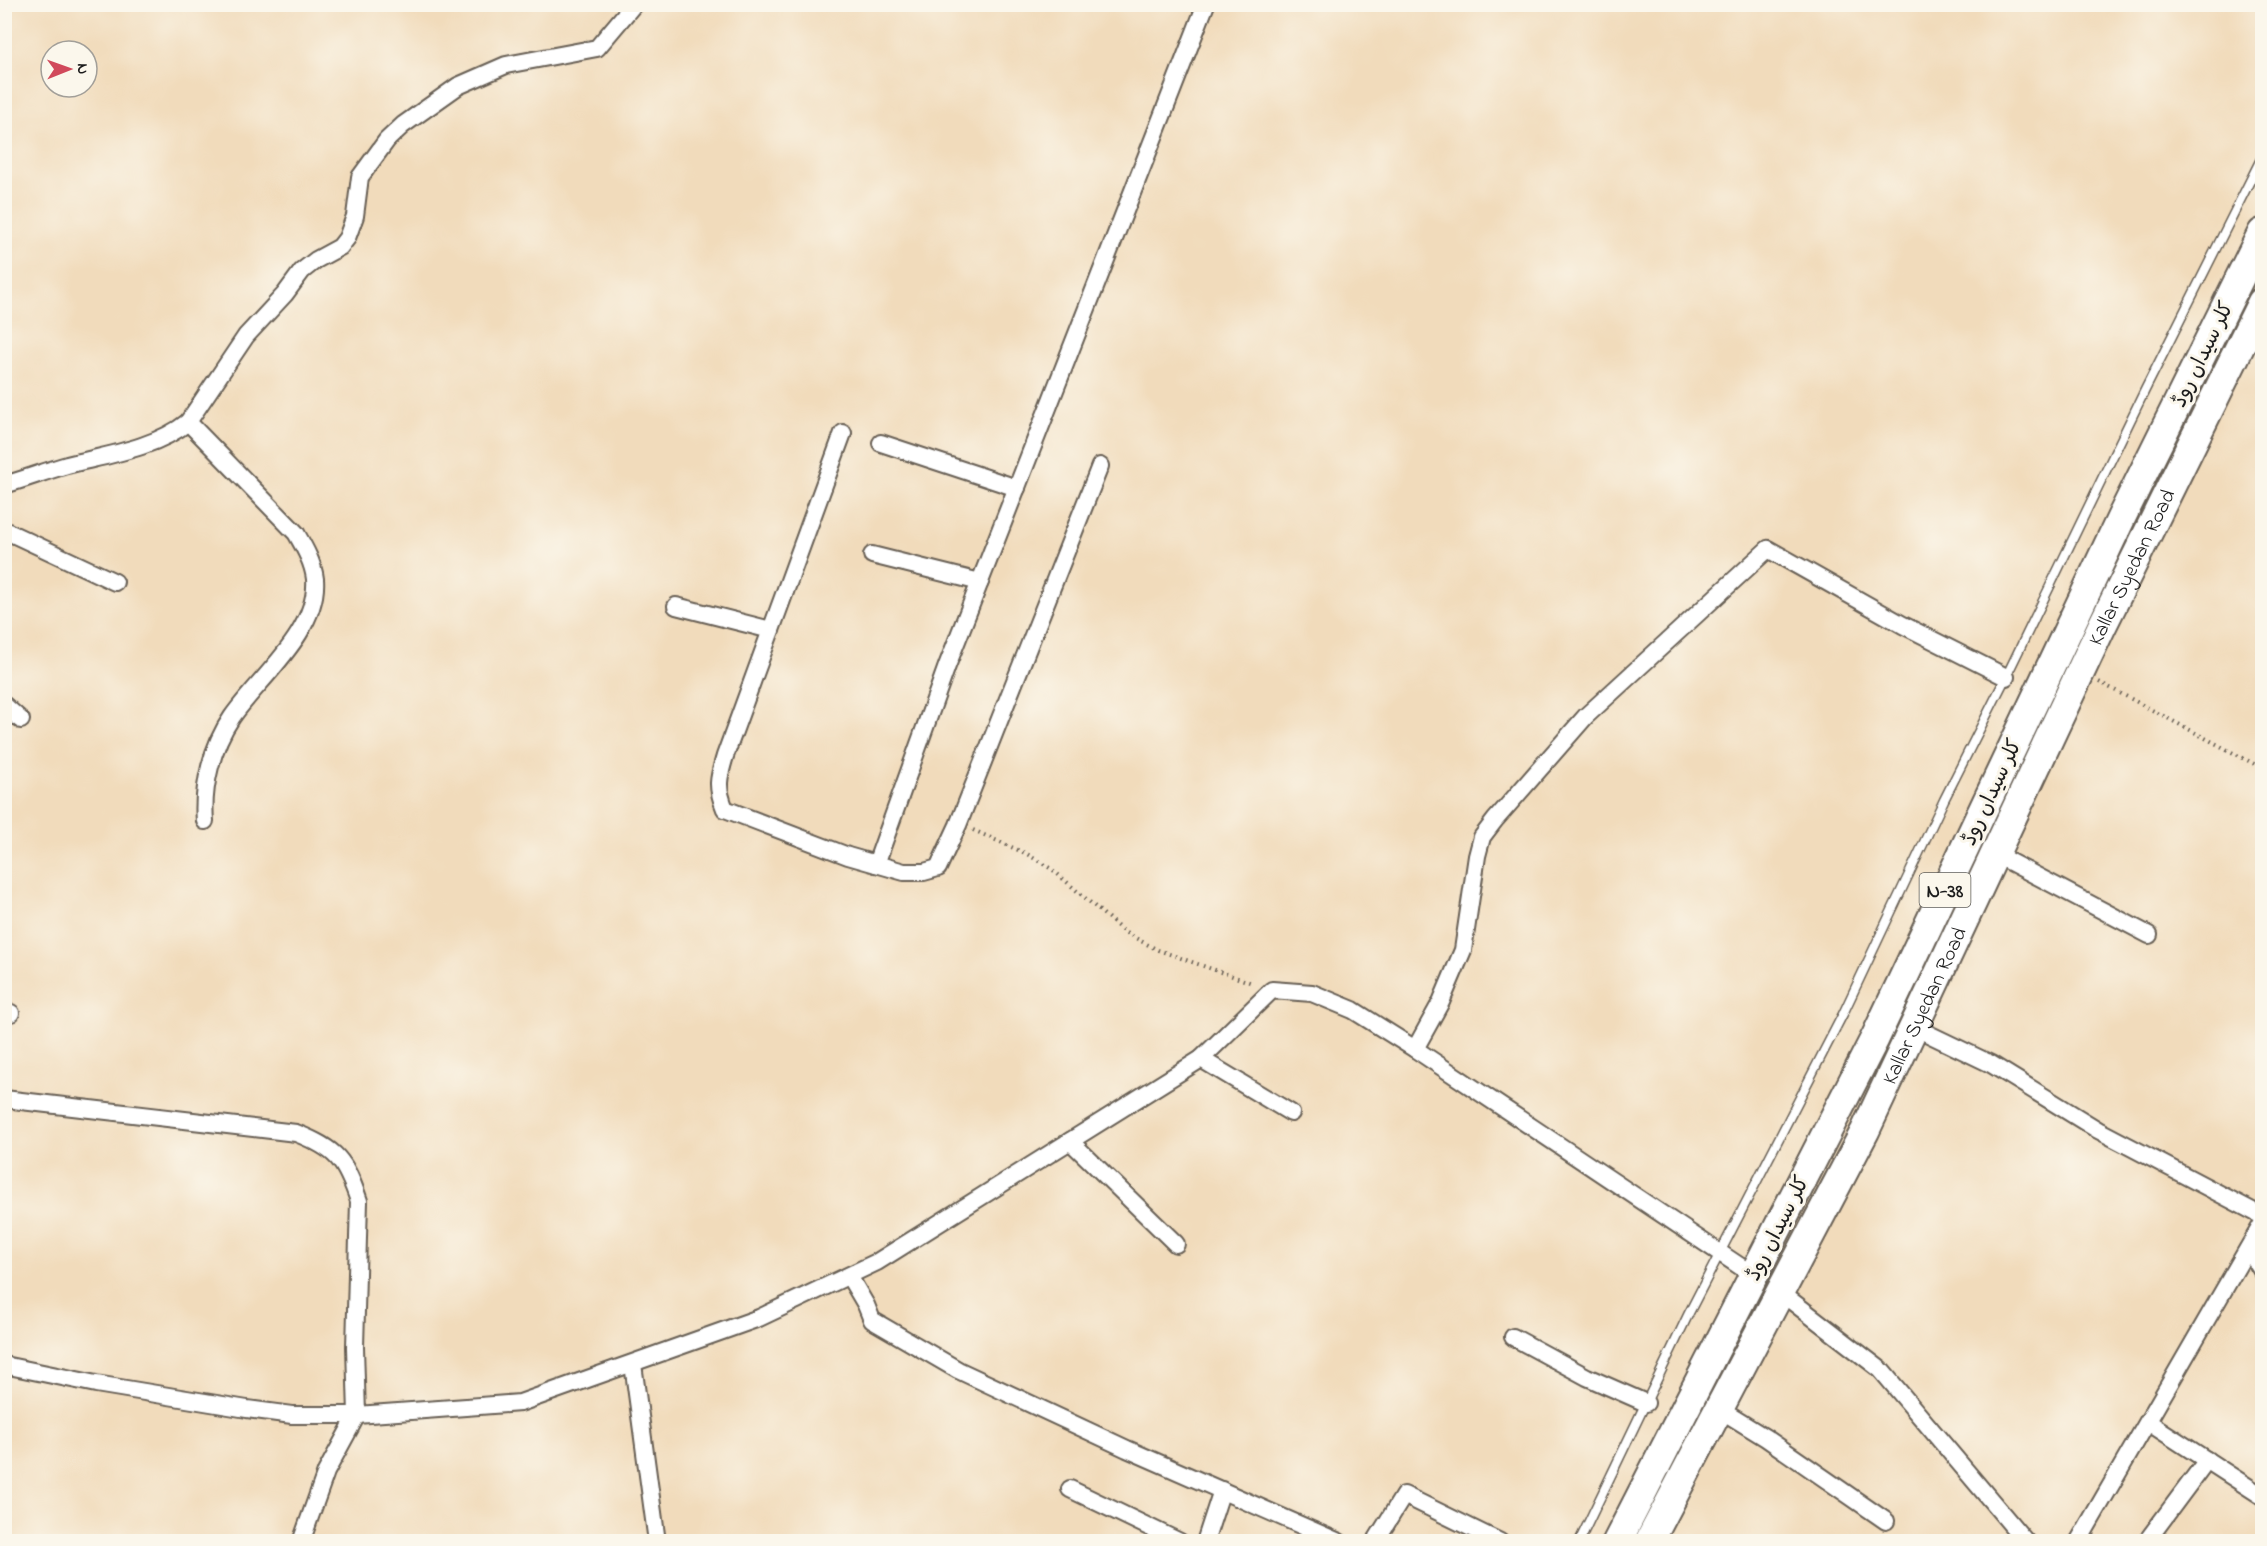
<svg xmlns="http://www.w3.org/2000/svg" width="2267" height="1546" font-family="'Indie Flower','Playpen Sans Arabic',sans-serif">
  <style>
    .lines { fill: none; stroke-linecap: round; stroke-linejoin: round }
    .lane-casing { stroke: #675f54; stroke-width: 11 }
    .street-casing { stroke: #675f54; stroke-width: 20 }
    .highway-casing { stroke: #675f54; stroke-width: 32 }
    .path { stroke: #675f54; stroke-width: 4; stroke-dasharray: 1.5 4.5; stroke-linecap: butt }
    .lane { stroke: #fff; stroke-width: 8 }
    .street { stroke: #fff; stroke-width: 16 }
    .highway { stroke: #fff; stroke-width: 28 }
    .labels { text-anchor: middle; stroke-width: 6; stroke-linejoin: round; paint-order: stroke }
    .shield { fill: #fbf7ec; stroke: #5f5e5a; stroke-width: 1.5 }
    .shield-label { font-size: 20px; font-weight: bold; fill: #1c1c1c }
    .street-label { font-size: 21px; fill: #1c1c1c; stroke: #fbf7ec }
  </style>
  <rect width="100%" height="100%" fill="#fbf7ec"/>
  <filter id="ink" filterUnits="userSpaceOnUse"><feTurbulence type="fractalNoise" baseFrequency=".0167" numOctaves="2"/><feDisplacementMap in="SourceGraphic" scale="12" xChannelSelector="R" yChannelSelector="G"/><feConvolveMatrix kernelMatrix="1 2 1 2 8 2 1 2 1" color-interpolation-filters="sRGB"/></filter>
  <filter id="wash" filterUnits="userSpaceOnUse"><feTurbulence type="fractalNoise" baseFrequency=".008" numOctaves="4" result="noise"/><feDisplacementMap in="SourceGraphic" scale="24" xChannelSelector="R" yChannelSelector="G"/><feGaussianBlur stdDeviation="1.35" result="paint"/><feColorMatrix in="noise" values="0 0 0 0 0 0 0 0 0 0 0 0 0 0 0 0 0 1.4 0 .05"/><feComposite in="paint" operator="in"/></filter>
  <g filter="url(#wash)">
    <rect width="100%" height="100%" fill="#f1dbbb"/>
  </g>
  <g filter="url(#ink)">
    <g class="lines">
      <g class="lane-casing">
        <path id="lane" d="M1579,1542L1689,1313L1843,1014L1944,800L2006,677L2145,390L2262,157"/>
      </g>
      <g class="street-casing">
        <g id="street">
          <path d="M188,422L296,533C304,547 313,562 315,579C319,631 259,678 232,717C212,746 202,787 205,821"/>
          <path d="M843,433L725,756C718,779 716,787 725,809L848,856L904,872H924L938,868L958,825L1100,466"/>
          <path d="M881,443L1017,488"/>
          <path d="M4,485C25,479 46,471 67,465C107,455 156,448 188,422L246,336L285,294L302,271L316,260L340,247L347,238L355,216L360,177L387,140L403,125L458,86L506,65L597,48L634,4"/>
          <path d="M4,530L115,582"/>
          <path d="M872,555L980,582"/>
          <path d="M676,606L771,630"/>
          <path d="M4,705L21,720"/>
          <path d="M1995,854L2149,935"/>
          <path d="M876,864L947,666L1206,4"/>
          <path d="M4,1013H11"/>
          <path d="M1914,1027L1991,1064L2098,1130L2262,1216"/>
          <path d="M1415,1049L1441,1002L1463,950L1477,856L1482,837L1495,820L1586,716L1768,549L1903,625L2006,677"/>
          <path d="M1201,1059L1291,1113"/>
          <path d="M4,1099L296,1133C337,1149 345,1160 359,1201L355,1347L357,1415L520,1403L759,1318L877,1262L1201,1059L1272,990L1312,993L1353,1010L1415,1049L1753,1275"/>
          <path d="M1070,1141L1176,1244"/>
          <path d="M2248,1249L2262,1271"/>
          <path d="M849,1276L866,1305L872,1320L958,1370L1127,1449L1339,1542"/>
          <path d="M1780,1292L1881,1370L2026,1542"/>
          <path d="M1513,1337L1587,1377L1646,1403"/>
          <path d="M633,1364L657,1542"/>
          <path d="M4,1365L96,1384L247,1409L292,1415H357L326,1472L301,1542"/>
          <path d="M1719,1409L1766,1438L1886,1521"/>
          <path d="M2148,1422L2262,1496"/>
          <path d="M1070,1489L1180,1542"/>
          <path d="M1205,1542L1222,1490"/>
          <path d="M1375,1542L1404,1495L1500,1542"/>
          <path d="M2078,1542L2262,1224"/>
          <path d="M2146,1542L2207,1460"/>
        </g>
      </g>
      <g class="highway-casing">
        <g id="highway">
          <path d="M1617,1542L1875,1038L2122,516L2262,233"/>
          <path id="s1" d="M1649,1542L1865,1131L2101,628L2262,302"/>
        </g>
      </g>
      <g class="path">
        <path d="M2099,682L2262,768"/>
        <path d="M973,830L1027,854L1053,870L1124,932L1158,950L1252,983"/>
      </g>
      <use href="#lane" class="lane"/>
      <use href="#street" class="street"/>
      <use href="#highway" class="highway"/>
    </g>
  </g>
  <g class="labels">
    <rect class="shield" x="1919.5" y="873" width="51" height="34" rx="4.5"/>
    <g class="shield-label">
      <text x="1945" y="897">N-38</text>
    </g>
    <g class="street-label">
      <text transform="translate(2202 354) rotate(-64)" y="7">کلر سیداں روڈ</text>
      <text dy="7" stroke="none"><textPath href="#s1" startOffset="1088">Kallar Syedan Road</textPath></text>
      <text transform="translate(1991 792) rotate(-65)" y="7">کلر سیداں روڈ</text>
      <text dy="7" stroke="none"><textPath href="#s1" startOffset="603">Kallar Syedan Road</textPath></text>
      <text transform="translate(1777 1228) rotate(-63)" y="7">کلر سیداں روڈ</text>
    </g>
  </g>
  <rect width="2267" height="1546" fill="none" stroke="#fbf7ec" stroke-width="24"/>
  <g transform="translate(69 69) rotate(89)"><circle r="28" fill="#fbf7ec" stroke="#a29f99" stroke-width="1.5"/>
  <path d="M0-4.5L10 22L0 15L-10 22Z" fill="#d1495b"/>
  <text y="-9" font-size="16" font-weight="bold" text-anchor="middle" fill="#1c1c1c">N</text>
  </g>
</svg>
